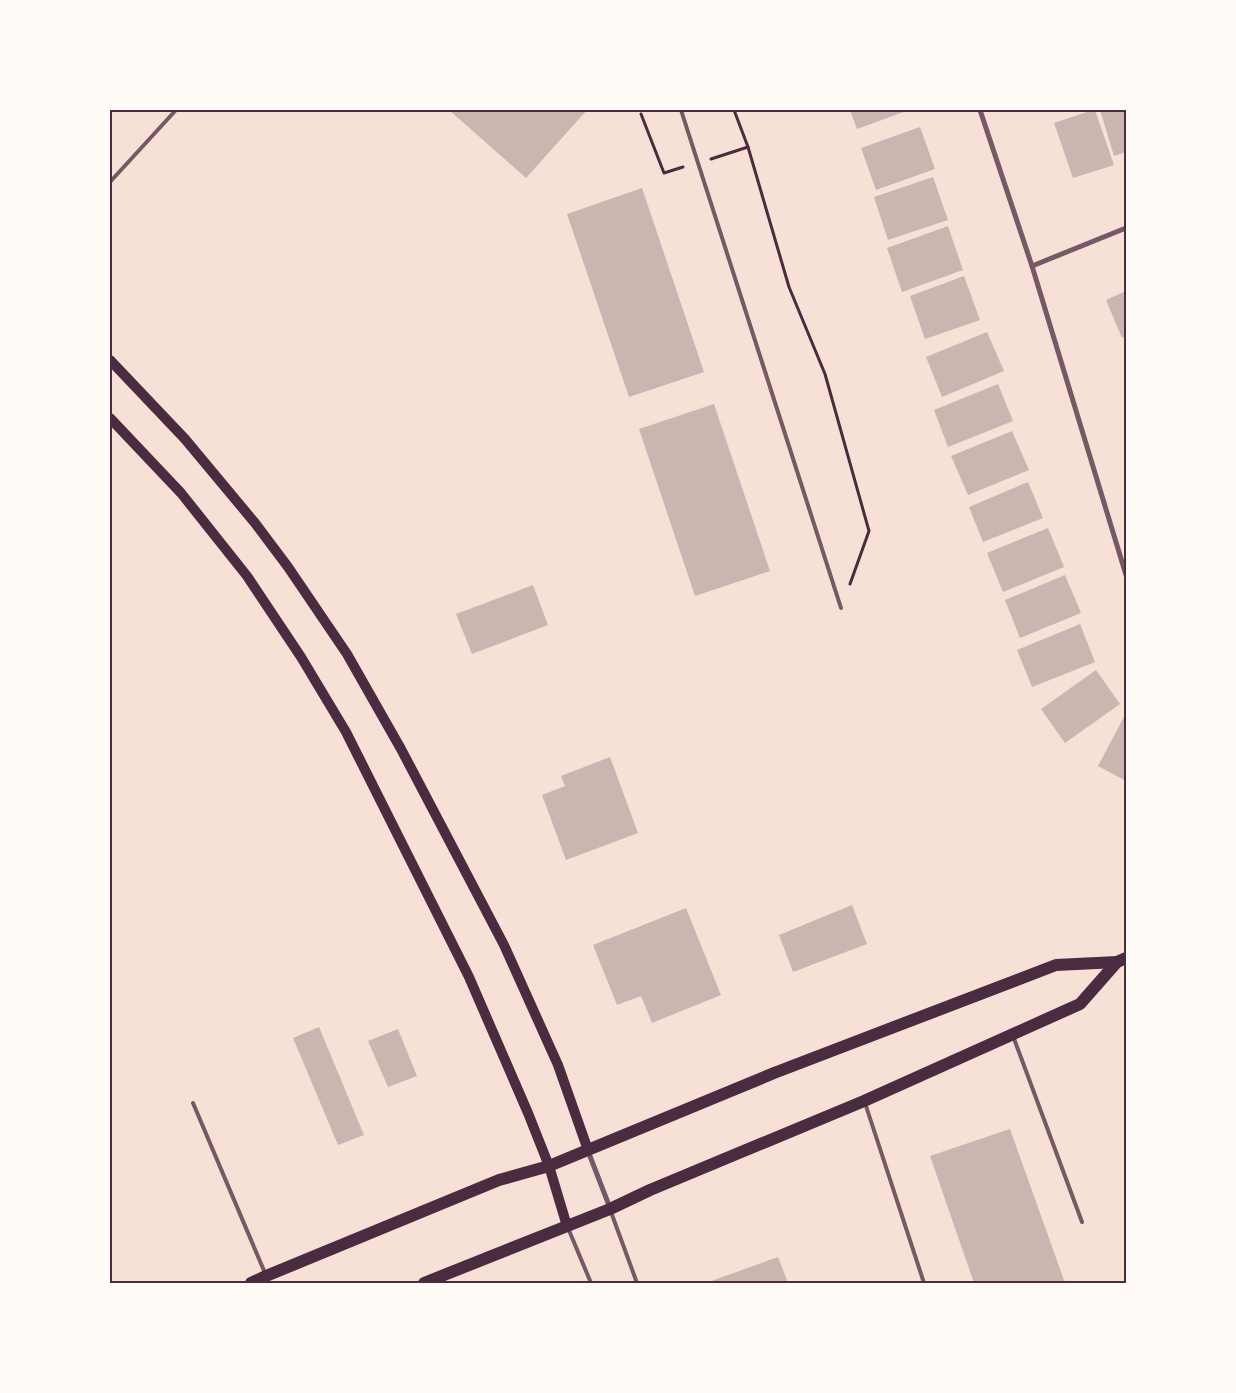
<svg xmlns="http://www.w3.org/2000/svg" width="1236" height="1393" font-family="'Sofia Sans Condensed',sans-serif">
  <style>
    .building { fill: #ccb4b1 }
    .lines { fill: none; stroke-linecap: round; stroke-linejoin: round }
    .path { stroke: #4a2c40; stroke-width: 3 }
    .service { stroke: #755966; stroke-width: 4 }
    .minor { stroke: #755966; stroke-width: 5 }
    .secondary { stroke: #4a2c40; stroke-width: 10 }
    .primary { stroke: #4a2c40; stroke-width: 12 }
    .neatline { fill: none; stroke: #4a2c40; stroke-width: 2 }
  </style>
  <rect width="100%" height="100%" fill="#f7e1d7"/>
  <g class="building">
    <path d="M449,110H587L526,178Z"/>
    <path d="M850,110H909L857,129Z"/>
    <path d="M1093,110H1095L1114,165L1073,178L1054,123Z"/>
    <path d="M1100,110H1126V152L1114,156Z"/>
    <path d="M920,127L935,169L876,190L861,148Z"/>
    <path d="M933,177L948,220L888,240L874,197Z"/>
    <path d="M642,188L704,372L629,397L567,214Z"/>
    <path d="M948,226L963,270L902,292L887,248Z"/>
    <path d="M964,276L980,320L925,339L910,296Z"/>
    <path d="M1126,291V336L1122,338L1106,300Z"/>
    <path d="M987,332L1004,371L942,397L926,357Z"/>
    <path d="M998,384L1013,421L948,447L934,410Z"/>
    <path d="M714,404L770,571L695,596L639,429Z"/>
    <path d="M1012,431L1029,470L968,495L951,456Z"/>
    <path d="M1028,482L1043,518L983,542L969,507Z"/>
    <path d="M1048,528L1064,567L1003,592L987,553Z"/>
    <path d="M1065,575L1081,613L1020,638L1005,600Z"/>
    <path d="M533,585L548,625L472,654L456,614Z"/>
    <path d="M1080,624L1095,662L1032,687L1017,650Z"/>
    <path d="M1096,670L1120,704L1065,743L1041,709Z"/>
    <path d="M1126,713V781L1098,766Z"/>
    <path d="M610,757L638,833L566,860L542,795L565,786L561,776Z"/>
    <path d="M852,905L867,944L793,972L779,935Z"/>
    <path d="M686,908L721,995L652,1023L641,996L617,1005L593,945Z"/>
    <path d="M319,1027L364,1135L338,1145L293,1038Z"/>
    <path d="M398,1029L417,1076L388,1087L368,1041Z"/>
    <path d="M1010,1129L1065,1283H974L930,1156Z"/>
    <path d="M778,1257L788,1283H706Z"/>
  </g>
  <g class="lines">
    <g class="path">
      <path d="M734,110L748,147L789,287L825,374L869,531L850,584"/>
      <path d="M641,114L664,173L683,167"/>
      <path d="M711,159L748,147"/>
    </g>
    <g class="service">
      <path d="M681,110L841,608"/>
      <path d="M110,182L176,110"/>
      <path d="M1013,1036L1082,1222"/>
      <path d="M193,1103L265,1273"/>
      <path d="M865,1103L924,1283"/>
      <path d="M611,1212L637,1283"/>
      <path d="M568,1228L591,1283"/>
    </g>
    <g class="minor">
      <path d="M980,110L1032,266L1126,575"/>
      <path d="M1032,266L1126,228"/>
      <path d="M588,1151L610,1208"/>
    </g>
    <g class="secondary">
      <path d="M110,360L185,439L255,523L288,567L347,654L401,749L504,945L558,1065L588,1150"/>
      <path d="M110,418L181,493L247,576L301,657L346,732L469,977L528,1113L549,1166L567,1226"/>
    </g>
    <g class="primary">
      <path d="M251,1283L266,1276L499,1180L549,1166L774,1073L1056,965L1117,962L1126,958"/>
      <path d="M424,1283L610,1209L650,1190L864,1101L1080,1004L1117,962"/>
    </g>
  </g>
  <rect width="1236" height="1393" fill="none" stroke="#fffaf5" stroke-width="222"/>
  <rect x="111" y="111" width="1014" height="1171" class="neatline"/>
</svg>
